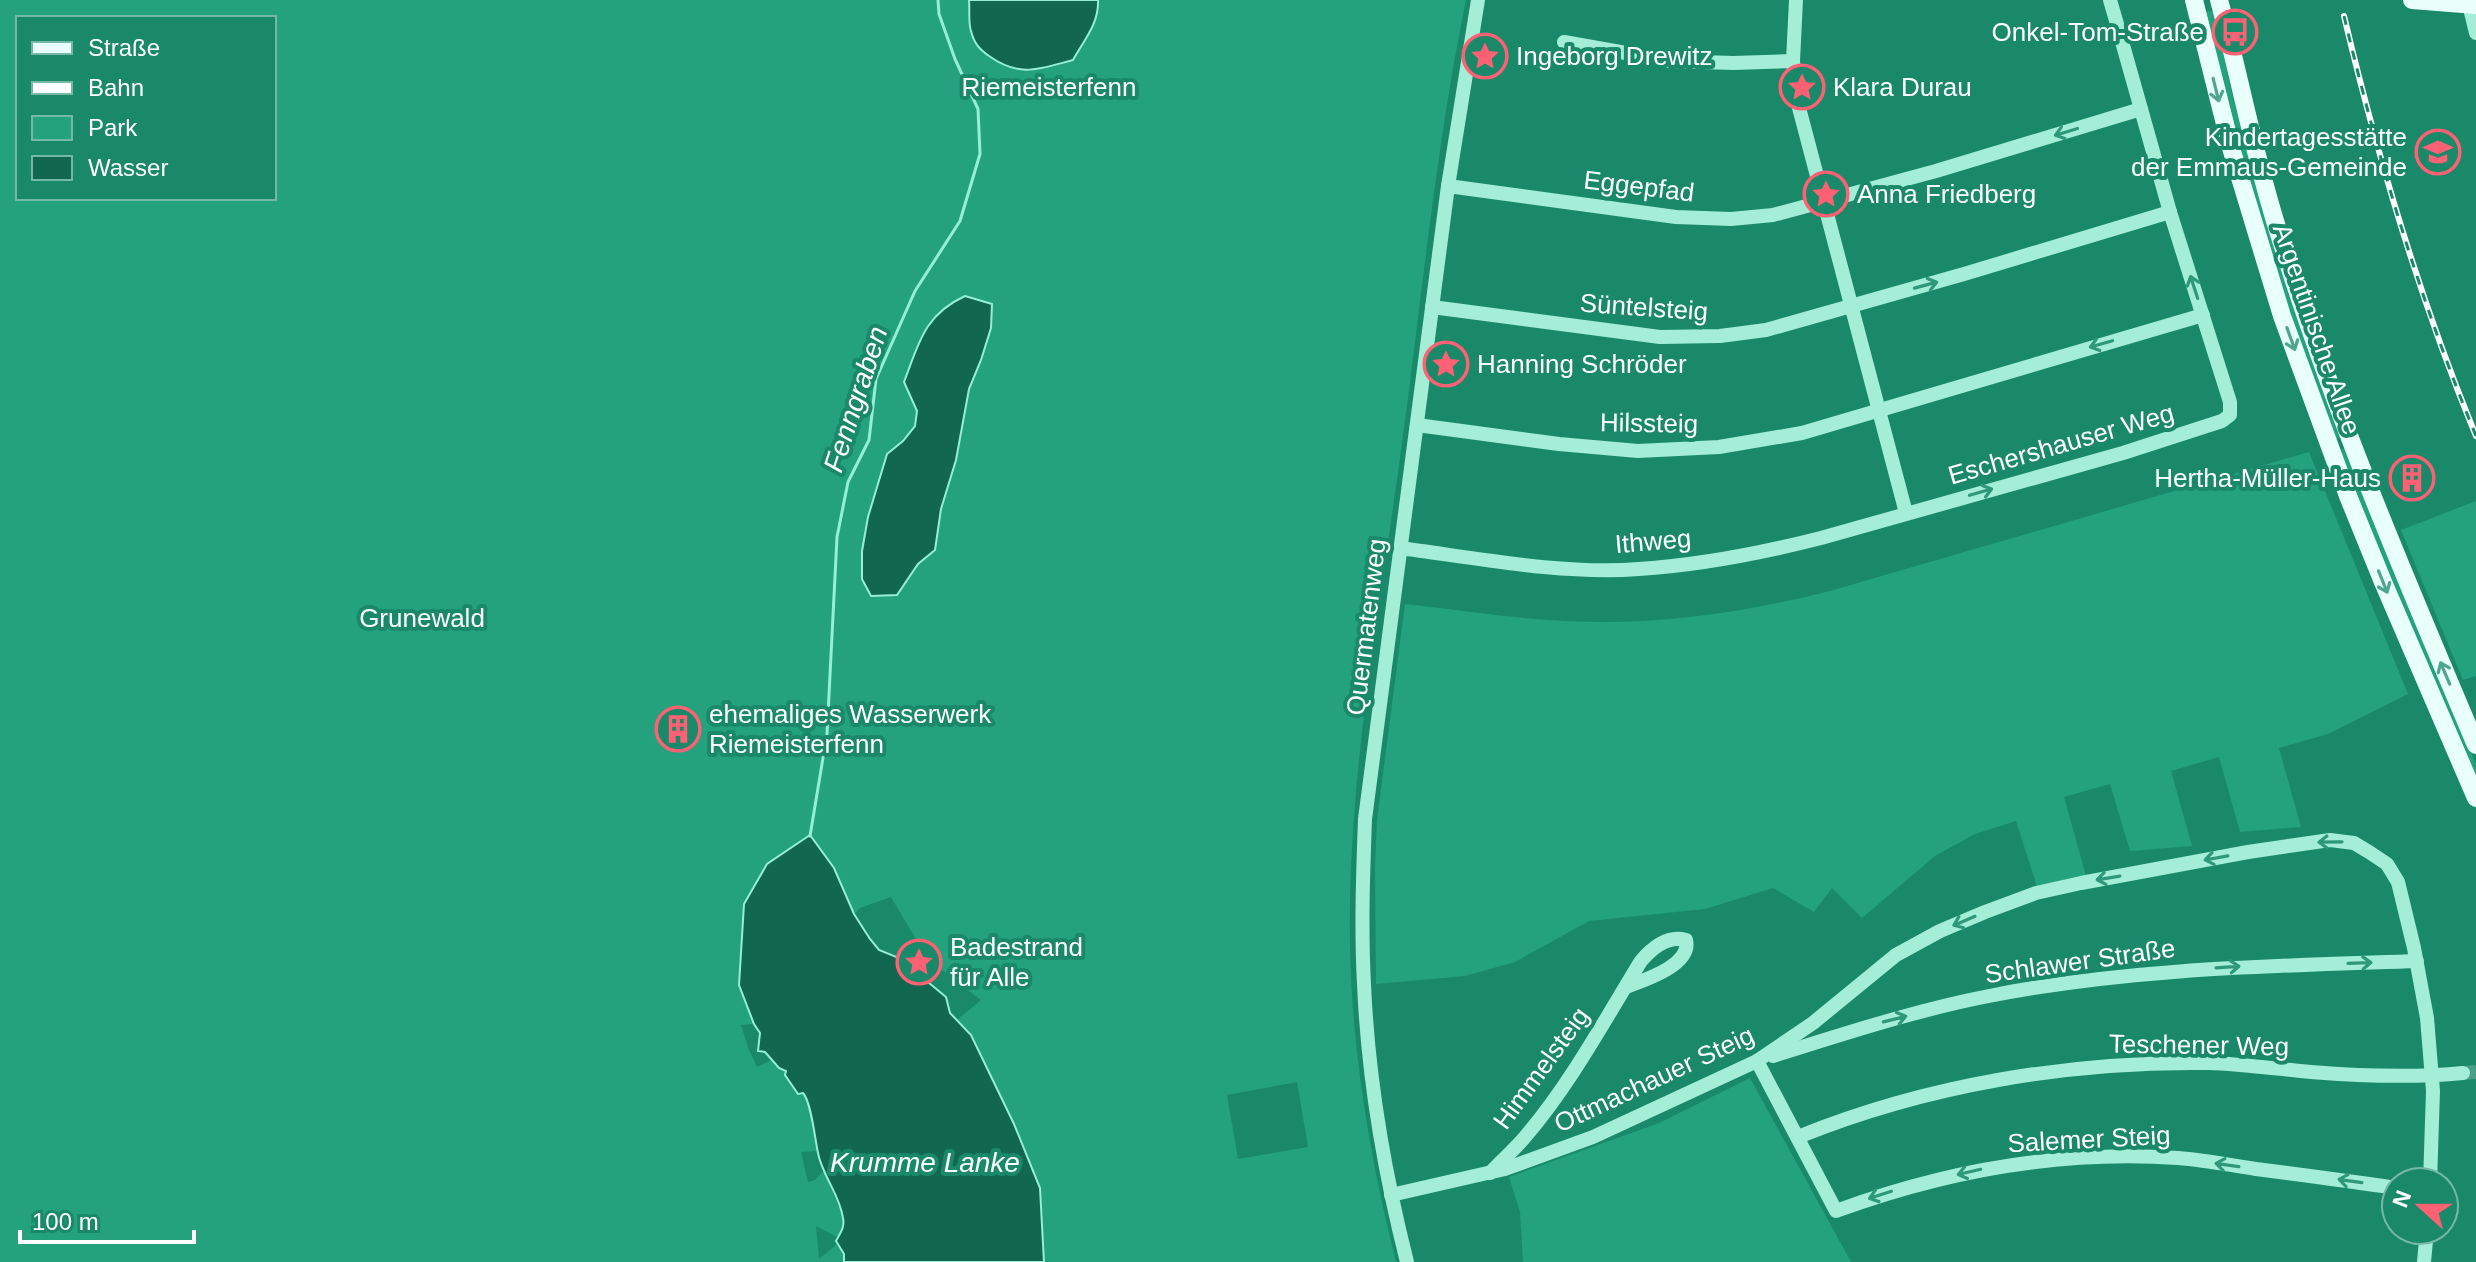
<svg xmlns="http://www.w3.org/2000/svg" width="2476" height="1262" font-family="Helvetica,sans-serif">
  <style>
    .green { fill: #23a27d; fill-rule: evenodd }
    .water { fill: #116750; stroke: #96efd4; stroke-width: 2 }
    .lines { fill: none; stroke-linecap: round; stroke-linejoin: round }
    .stream { stroke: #96efd4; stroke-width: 3 }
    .minor-tunnel { stroke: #48a188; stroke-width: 14; stroke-dasharray: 14 7; stroke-linecap: butt }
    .minor { stroke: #a4edd7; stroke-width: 14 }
    .major { stroke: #e9fffa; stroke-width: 18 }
    .rail-casing { stroke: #fff; stroke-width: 6 }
    .rail { stroke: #1a896a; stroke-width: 3; stroke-dasharray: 9; stroke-linecap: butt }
    .oneway { stroke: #4ea68e }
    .oneway2 { stroke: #2f987a }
    .labels { text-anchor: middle; stroke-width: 8; stroke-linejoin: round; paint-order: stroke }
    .poi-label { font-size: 26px; fill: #fff; stroke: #1a896a; text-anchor: start }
    .park-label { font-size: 26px; fill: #fff; stroke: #1a896a }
    .street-label { font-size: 26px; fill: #fff; stroke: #1a896a }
    .water-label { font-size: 28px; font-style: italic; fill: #fff; stroke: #1a896a }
  </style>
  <rect width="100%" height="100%" fill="#1a896a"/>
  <g class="green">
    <path d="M0,0H1466C1436,146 1422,296 1402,443C1380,610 1347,778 1350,946C1352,1053 1370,1158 1396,1262H1044L1040,1188L971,1035L957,1020L981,1000L938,967L917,941L891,897L860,908L854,914L834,868L744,904L739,985L754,1024L741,1025L749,1050L757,1067L772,1060L779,1068L786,1071L785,1076L798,1094L803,1092C812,1101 814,1137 818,1151L801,1152L808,1182L815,1180L824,1170L843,1217L842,1233L837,1237L816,1226L819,1259L836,1245L845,1254L844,1262H0ZM18,18H274V198H18ZM1297,1082L1308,1147L1238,1159L1227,1095Z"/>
    <path d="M2202,11H2214L2231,90L2252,171L2342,437L2334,440L2258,220Z"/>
    <path d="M2346,448L2438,678L2476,764V783L2453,734L2338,451Z"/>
    <path d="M2309,452L2408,694L2328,734L2279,748L2301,827L2240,832L2219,757L2171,771L2192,846L2130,851L2110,784L2064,797L2086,876L2038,890L2016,821L1975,834L1935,856L1862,918L1832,888L1814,912L1773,888L1705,909L1589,921L1515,962L1465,976L1376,984L1375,867L1377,820L1405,604C1458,610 1511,618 1564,621C1654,626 1743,613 1830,591Z"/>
    <path d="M2476,501V676L2463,680L2401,530Z"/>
    <path d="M1750,1078L1851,1262H1523L1520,1212L1509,1177L1659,1123Z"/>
  </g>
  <g class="water">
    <path d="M969,0H1098C1099,24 1084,40 1073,60C1039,69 1020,78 989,56C979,49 974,43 971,31C968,22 970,10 969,0Z"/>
    <path d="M965,296L992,304L991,328L981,360L969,389L956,460L941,509L935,550L918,564L897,595L871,596L862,579V551L868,517L887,454L903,441L915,426L917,411L904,382C919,343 924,315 965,296Z"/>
    <path d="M810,835L834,868L854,914L870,939L879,950L899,958L946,997L950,1013L971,1035L1014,1124L1040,1188L1044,1262H844V1254L836,1241C840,1233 845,1228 843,1218C840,1195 822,1175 818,1153C815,1139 811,1101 803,1093L798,1094L785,1075L786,1071L779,1068L765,1052L758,1051L760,1033L754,1024L739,985L744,904L767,864Z"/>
  </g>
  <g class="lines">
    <path class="stream" d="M810,836L827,734L837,537L848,482L869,440L876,379L915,291L960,221L980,154L978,109L955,59L939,14L938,0"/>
    <path class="minor-tunnel" d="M2463,1073L2476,1072"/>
    <g class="minor">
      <path d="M1796,0L1793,61L1798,104L1906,513"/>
      <path d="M2110,0L2117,24"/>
      <path d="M2468,0L2476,33"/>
      <path d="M1564,42L1671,61L1733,63L1793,61"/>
      <path d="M1448,186L1676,217L1731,219L1773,215L1936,171L2141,109"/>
      <path d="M1432,307L1660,337L1720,336L1766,330L1964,274L2170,212"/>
      <path d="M1417,425L1559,444L1638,451L1719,447L1802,433L2203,315"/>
      <path d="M1400,548C1476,558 1563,575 1639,569C1700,565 1762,553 1821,538L2123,453L2222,421L2230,415V402L2170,212L2119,31"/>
      <path d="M1773,1056C1844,1034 1916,1010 1989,996C2130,968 2274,966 2417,961"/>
      <path d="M1757,1061L1836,1211C1945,1171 2061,1150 2178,1158C2204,1160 2230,1165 2256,1169C2303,1175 2349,1181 2396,1188"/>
      <path d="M1798,1137C1926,1085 2070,1061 2208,1063C2243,1064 2277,1069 2311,1072C2361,1076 2413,1078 2463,1073"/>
      <path d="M1490,1173C1501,1161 1514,1150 1525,1137C1571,1083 1604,1021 1641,961C1652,948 1668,935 1686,940C1692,965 1645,980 1626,987"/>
      <path d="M1391,1195L1505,1169L1593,1137L1757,1061L1813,1023L1896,955L1940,931L1985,912L2036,893L2081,883L2248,852L2330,840L2354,843L2369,852L2387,864L2398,882L2414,948L2427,1018L2433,1091L2430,1182"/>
      <path d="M1407,1262C1384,1171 1368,1078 1364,984C1361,929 1363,874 1365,819L1448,186L1478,0"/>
      <path d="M2424,1262L2427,1230"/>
    </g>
    <g class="major">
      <path d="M2194,0L2231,148L2282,316L2348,496L2383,582L2476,798"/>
      <path d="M2219,0C2239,74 2253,150 2276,224C2330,402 2403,573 2476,745"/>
      <path d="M2412,0L2476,5"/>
    </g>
    <g class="rail-casing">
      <path id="rail" d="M2344,16C2378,159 2420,300 2476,436"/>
    </g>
    <use href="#rail" class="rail"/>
  </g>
  <defs><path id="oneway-shaft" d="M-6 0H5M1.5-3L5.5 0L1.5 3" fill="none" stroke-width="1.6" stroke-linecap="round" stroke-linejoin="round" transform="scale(2)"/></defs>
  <g class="oneway">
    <use href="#oneway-shaft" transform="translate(2216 90) rotate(76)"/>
    <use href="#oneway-shaft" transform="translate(2291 339) rotate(70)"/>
    <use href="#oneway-shaft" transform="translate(2383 582) rotate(68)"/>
    <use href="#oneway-shaft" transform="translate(2445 673) rotate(-113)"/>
  </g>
  <g class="oneway2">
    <use href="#oneway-shaft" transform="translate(2066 132) rotate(163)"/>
    <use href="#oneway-shaft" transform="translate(1926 285) rotate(-15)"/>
    <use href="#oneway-shaft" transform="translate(2194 287) rotate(-108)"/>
    <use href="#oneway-shaft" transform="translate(2101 344) rotate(164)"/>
    <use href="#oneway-shaft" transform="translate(1981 492) rotate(-16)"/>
    <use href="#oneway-shaft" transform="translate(2330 842) rotate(179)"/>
    <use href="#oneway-shaft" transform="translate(2216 858) rotate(170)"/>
    <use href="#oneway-shaft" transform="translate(2108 878) rotate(171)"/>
    <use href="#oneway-shaft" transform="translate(1964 921) rotate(157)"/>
    <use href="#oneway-shaft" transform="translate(2360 963) rotate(-2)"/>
    <use href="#oneway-shaft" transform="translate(2228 967) rotate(-4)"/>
    <use href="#oneway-shaft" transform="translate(1895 1019) rotate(-14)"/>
    <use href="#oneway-shaft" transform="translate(2227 1165) rotate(-172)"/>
    <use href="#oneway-shaft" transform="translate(1969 1172) rotate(167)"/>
    <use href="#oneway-shaft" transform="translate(2350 1181) rotate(-172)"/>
    <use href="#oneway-shaft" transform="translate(1880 1195) rotate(162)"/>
  </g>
  <defs>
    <g id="bus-ring" transform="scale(2.3)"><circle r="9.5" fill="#1a896a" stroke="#fe6074" stroke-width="1.5"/><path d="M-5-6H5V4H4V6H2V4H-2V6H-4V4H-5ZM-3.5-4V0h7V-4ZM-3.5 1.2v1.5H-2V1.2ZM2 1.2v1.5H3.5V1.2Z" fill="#fe6074"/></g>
    <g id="sight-ring" transform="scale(2.3)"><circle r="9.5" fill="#1a896a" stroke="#fe6074" stroke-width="1.5"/><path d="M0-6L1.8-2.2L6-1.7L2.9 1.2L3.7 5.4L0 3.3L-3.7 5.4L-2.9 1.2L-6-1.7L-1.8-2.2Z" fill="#fe6074"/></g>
    <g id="school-ring" transform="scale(2.3)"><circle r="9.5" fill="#1a896a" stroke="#fe6074" stroke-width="1.5"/><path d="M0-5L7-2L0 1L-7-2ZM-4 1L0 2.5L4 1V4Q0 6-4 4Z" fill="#fe6074"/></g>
    <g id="building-ring" transform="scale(2.3)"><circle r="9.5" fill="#1a896a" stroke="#fe6074" stroke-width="1.5"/><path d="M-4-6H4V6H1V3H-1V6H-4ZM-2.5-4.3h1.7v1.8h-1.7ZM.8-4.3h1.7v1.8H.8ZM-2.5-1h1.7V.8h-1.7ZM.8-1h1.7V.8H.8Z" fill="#fe6074"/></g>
  </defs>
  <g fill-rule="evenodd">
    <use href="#bus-ring" x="2235" y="32"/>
    <use href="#sight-ring" x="1485" y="56"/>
    <use href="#sight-ring" x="1802" y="87"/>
    <use href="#school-ring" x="2438" y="152"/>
    <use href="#sight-ring" x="1826" y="194"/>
    <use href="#sight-ring" x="1446" y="364"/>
    <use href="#building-ring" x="2412" y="478"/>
    <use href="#building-ring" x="678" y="729"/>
    <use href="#sight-ring" x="919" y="962"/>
  </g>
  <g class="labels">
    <g class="poi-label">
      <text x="2204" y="41" text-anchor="end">Onkel-Tom-Straße</text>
      <text x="1516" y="65">Ingeborg Drewitz</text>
      <text x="1833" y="96">Klara Durau</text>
      <text x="2407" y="146" text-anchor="end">Kindertagesstätte<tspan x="2407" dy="30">der Emmaus-Gemeinde</tspan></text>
      <text x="1857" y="203">Anna Friedberg</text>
      <text x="1477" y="373">Hanning Schröder</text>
      <text x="2381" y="487" text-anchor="end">Hertha-Müller-Haus</text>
      <text x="709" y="723">ehemaliges Wasserwerk<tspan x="709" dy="30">Riemeisterfenn</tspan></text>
      <text x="950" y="956">Badestrand<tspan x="950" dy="30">für Alle</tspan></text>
    </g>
    <g class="park-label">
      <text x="1049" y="96">Riemeisterfenn</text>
      <text x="422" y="627">Grunewald</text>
    </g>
    <g class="street-label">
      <text transform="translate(1639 186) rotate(7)" y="9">Eggepfad</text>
      <text transform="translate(1644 307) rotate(4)" y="9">Süntelsteig</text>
      <text transform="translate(2317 329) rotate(71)" y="9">Argentinische Allee</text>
      <text transform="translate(1649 423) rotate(1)" y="9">Hilssteig</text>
      <text transform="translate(2061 444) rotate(-16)" y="9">Eschershauser Weg</text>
      <text transform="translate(1653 541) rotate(-5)" y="9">Ithweg</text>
      <text transform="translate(1366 627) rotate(-83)" y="9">Quermatenweg</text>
      <text transform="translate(2080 961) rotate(-8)" y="9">Schlawer Straße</text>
      <text transform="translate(2199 1045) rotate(1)" y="9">Teschener Weg</text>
      <text transform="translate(1541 1068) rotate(-54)" y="9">Himmelsteig</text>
      <text transform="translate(1654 1079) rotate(-25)" y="9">Ottmachauer Steig</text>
      <text transform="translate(2089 1139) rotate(-3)" y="9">Salemer Steig</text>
    </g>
    <g class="water-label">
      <text transform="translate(855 399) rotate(-72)" y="10">Fenngraben</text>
      <text x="925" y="1172">Krumme Lanke</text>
    </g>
  </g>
  <rect x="16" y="16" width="260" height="184" fill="#1a896a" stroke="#76b8a6" stroke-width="2"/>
  <rect x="32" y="42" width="40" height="12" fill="#e9fffa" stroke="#76b8a6" stroke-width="2"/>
  <text x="88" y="56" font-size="24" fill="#ffffff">Straße</text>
  <rect x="32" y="82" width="40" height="12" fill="#ffffff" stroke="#76b8a6" stroke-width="2"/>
  <text x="88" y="96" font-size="24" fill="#ffffff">Bahn</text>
  <rect x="32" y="116" width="40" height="24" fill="#23a27d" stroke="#76b8a6" stroke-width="2"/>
  <text x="88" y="136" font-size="24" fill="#ffffff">Park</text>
  <rect x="32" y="156" width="40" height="24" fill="#116750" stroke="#76b8a6" stroke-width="2"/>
  <text x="88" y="176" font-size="24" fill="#ffffff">Wasser</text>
  <g transform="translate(2420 1206) rotate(291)"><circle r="38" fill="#1a896a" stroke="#76b8a6" stroke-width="2"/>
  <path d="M0-6L14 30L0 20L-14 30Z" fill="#fe6074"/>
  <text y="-12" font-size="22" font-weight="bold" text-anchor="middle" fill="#ffffff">N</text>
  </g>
  <path d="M20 1230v12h174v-12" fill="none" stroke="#ffffff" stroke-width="4"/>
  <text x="32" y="1230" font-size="24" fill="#ffffff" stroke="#1a896a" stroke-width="6" paint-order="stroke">100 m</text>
</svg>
